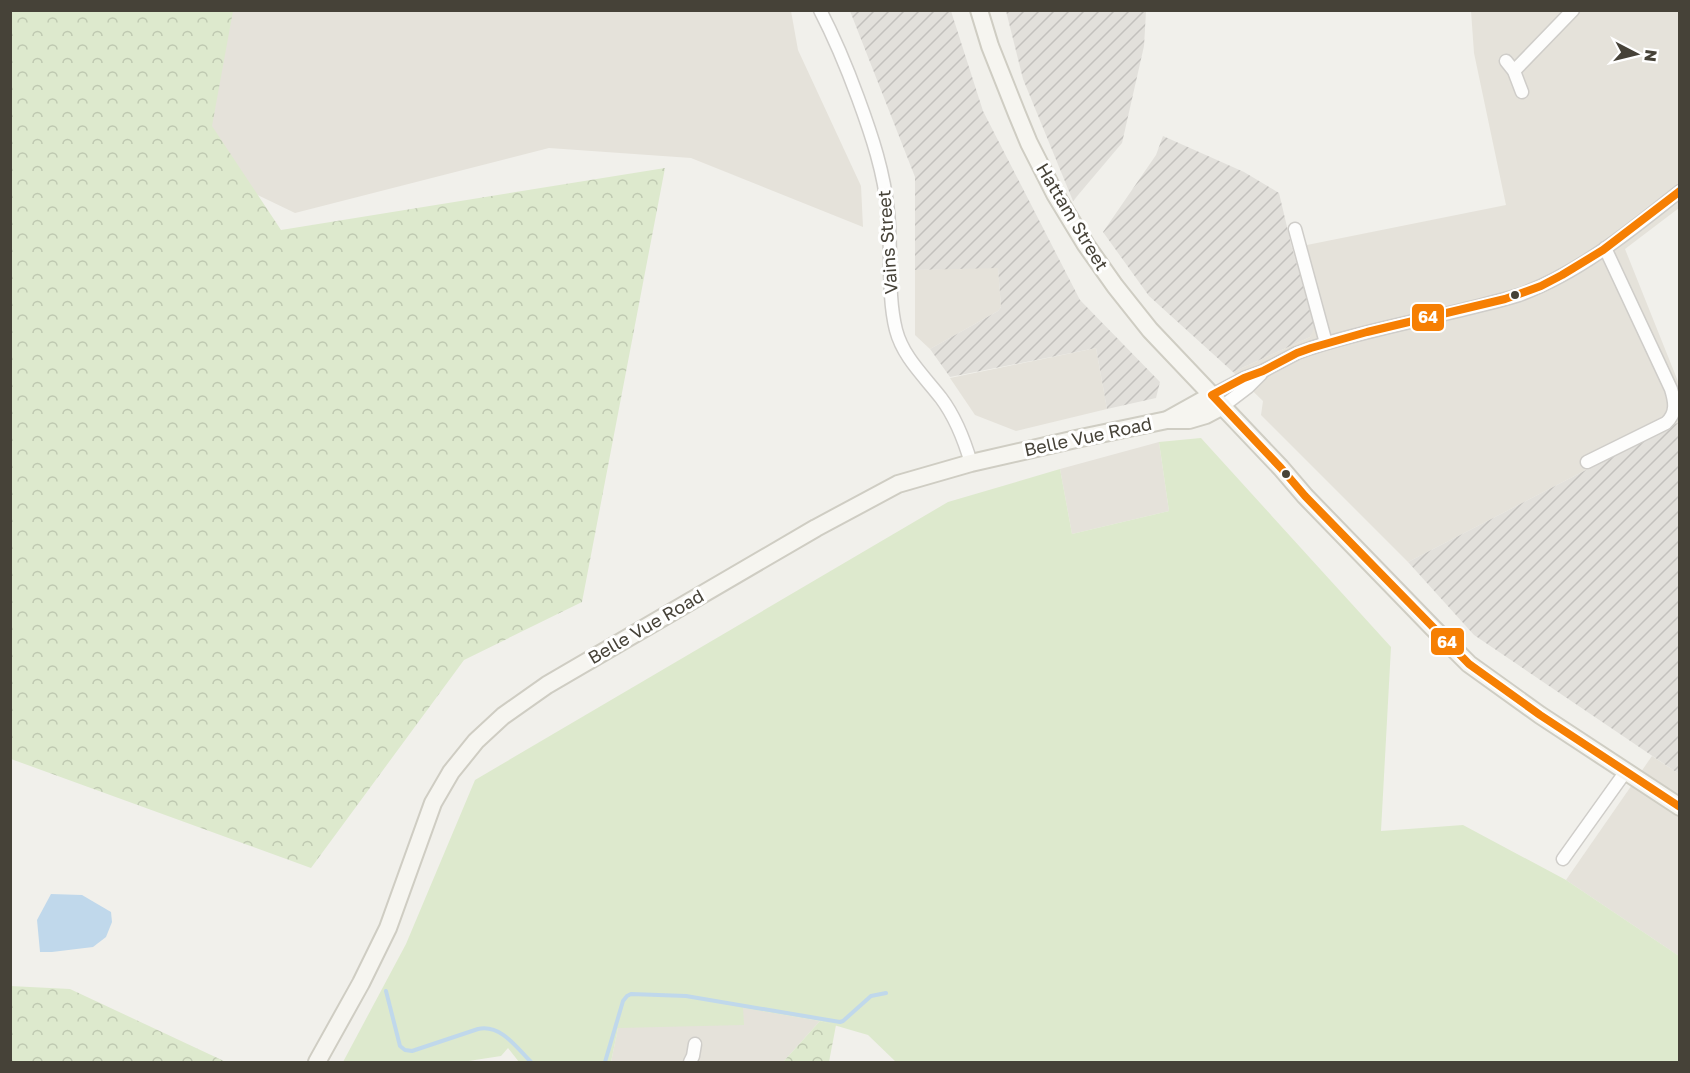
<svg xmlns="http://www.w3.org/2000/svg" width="1690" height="1073" font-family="'Golos Text',sans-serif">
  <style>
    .residential { fill: #e5e2da }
    .industrial { fill: url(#industrial-furrows) }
    .grass { fill: #dde9cd }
    .forest { fill: url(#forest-crowns) }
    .water { fill: #c0d8eb }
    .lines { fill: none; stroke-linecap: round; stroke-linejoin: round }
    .stream { stroke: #c0d8eb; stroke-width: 4 }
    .street-casing { stroke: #cfcdc9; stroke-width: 15 }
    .secondary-casing { stroke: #cfcdc3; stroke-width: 20 }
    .street { stroke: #fdfdfc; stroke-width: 12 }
    .secondary { stroke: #f6f5f0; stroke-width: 16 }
    .bus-1-casing { stroke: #fff; stroke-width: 12 }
    .bus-1 { stroke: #f67f03; stroke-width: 8 }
    .bus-dot { fill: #464238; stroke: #fff; stroke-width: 2 }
    .labels { text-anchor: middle; stroke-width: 6; stroke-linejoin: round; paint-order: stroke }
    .street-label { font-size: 18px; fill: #464238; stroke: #fff }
    .line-badge { stroke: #fff; stroke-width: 2 }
    .badge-label { font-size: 16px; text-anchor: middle; font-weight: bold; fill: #fff }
  </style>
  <defs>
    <pattern id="industrial-furrows" width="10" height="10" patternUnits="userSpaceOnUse" patternTransform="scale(1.5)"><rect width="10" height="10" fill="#e2e0db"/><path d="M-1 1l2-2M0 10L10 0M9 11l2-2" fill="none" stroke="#c3c1bd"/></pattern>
    <pattern id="forest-crowns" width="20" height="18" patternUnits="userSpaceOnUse" patternTransform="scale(1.5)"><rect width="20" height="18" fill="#dde9cd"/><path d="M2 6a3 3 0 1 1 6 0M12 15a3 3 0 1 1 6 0" fill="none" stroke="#bfc9b1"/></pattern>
  </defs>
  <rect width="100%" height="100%" fill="#f1f0eb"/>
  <g class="residential">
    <path d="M170,11H791L798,50L861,186L863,227L691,158L549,148L295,213L139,138Z"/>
    <path d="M1471,11H1679V208L1625,249L1679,384V422L1408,562L1261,415L1263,401L1233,372L1310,337L1314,321L1292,248L1506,205L1474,53Z"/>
    <path d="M998,267L1001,307L998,311L930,349L915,335V270Z"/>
    <path d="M1096,348L1107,409L1016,431L975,415L950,378Z"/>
    <path d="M1159,442L1169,511L1072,534L1060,469Z"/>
    <path d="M1652,756L1679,774V956L1566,880Z"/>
    <path d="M693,999L820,1021L783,1062H611L618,1028Z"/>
  </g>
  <g class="industrial">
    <path d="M850,11H951L983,111L1080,300L1160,382L1156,398L1107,409L1096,348L950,377L930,349L998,311L1001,307L998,268L915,270V177Z"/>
    <path d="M1006,11H1146L1144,46L1122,143L1073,201L1023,79Z"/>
    <path d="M1163,136L1244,172L1279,193L1292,248L1314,321L1315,326L1310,337L1233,372L1149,296L1103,232L1156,155Z"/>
    <path d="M1679,422V774L1474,635L1408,562Z"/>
  </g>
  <path class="grass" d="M1201,438L1391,647L1381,831L1463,825L1566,880L1679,956V1062H896L868,1035L820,1021L743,1008L744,1025L618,1028L611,1062H519L508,1048L501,1056L462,1062H343L406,944L475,780L948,502L1060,469L1072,534L1169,511L1159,442Z"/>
  <g class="forest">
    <path d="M10,11H233L212,126L281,230L665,168L582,602L464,660L311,868L11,759Z"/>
    <path d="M10,986L70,989L226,1062H11Z"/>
    <path d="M820,1021L836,1025L829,1062H783Z"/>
  </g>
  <path class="water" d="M51,894L82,895L111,912L112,922L106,937L93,947L52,952H40L37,920Z"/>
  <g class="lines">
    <g class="stream">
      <path d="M386,991L400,1046L405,1050L412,1051L478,1029C501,1024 517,1048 531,1062"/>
      <path d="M605,1062L623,1001L627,996L631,994L686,996L840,1022L843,1021L871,996L886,993"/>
    </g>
    <g class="street-casing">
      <g id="street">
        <path d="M820,10C835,39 847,68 858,98C872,136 884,172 888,212C892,249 887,295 896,330C903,357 924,376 941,398C956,418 964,439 971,463"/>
        <path d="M1506,61L1514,71L1522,92"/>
        <path d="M1514,71L1573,10"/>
        <path d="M1295,229L1326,343"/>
        <path d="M1212,395L1244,378L1263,371L1297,353L1311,348C1360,332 1412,322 1462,310C1481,305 1500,301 1519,295C1579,273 1630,231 1680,191"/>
        <path d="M1223,406L1248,387L1261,374"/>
        <path d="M1587,462L1666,423C1677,413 1675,402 1671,389L1605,248"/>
        <path d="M1563,859L1626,771"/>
        <path d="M690,1062L693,1056L695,1044"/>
      </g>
    </g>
    <g class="secondary-casing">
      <g id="secondary">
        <path d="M979,10L990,46L1017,114L1029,143L1055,194L1086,245L1115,286L1150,330L1281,468L1305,496L1433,628L1469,664L1540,715L1680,807"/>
        <path d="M1169,419L1212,395"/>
        <path d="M317,1062L361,983L388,928L433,803L451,772L476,741L503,716L547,685L816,528L898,484L971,463L1076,439L1167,420H1189L1206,415L1223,406"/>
      </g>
    </g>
    <use href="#street" class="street"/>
    <use href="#secondary" class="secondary"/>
    <g class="bus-1-casing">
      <path id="bus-1" d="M1680,191L1603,250L1562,275L1541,286L1505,299L1367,332L1311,348L1297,353L1263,371L1244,378L1212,395L1281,468L1305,496L1469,664L1540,715L1680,807"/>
    </g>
    <use href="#bus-1" class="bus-1"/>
  </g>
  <g class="bus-dot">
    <circle cx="1515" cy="295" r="5"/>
    <circle cx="1286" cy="474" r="5"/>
  </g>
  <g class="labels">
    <g class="street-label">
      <text transform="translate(1072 217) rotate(59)" y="6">Hattam Street</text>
      <text transform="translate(888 242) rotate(-94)" y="6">Vains Street</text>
      <text transform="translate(1088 437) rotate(-12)" y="6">Belle Vue Road</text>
      <text transform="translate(646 627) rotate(-30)" y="6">Belle Vue Road</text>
    </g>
  </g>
  <g class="line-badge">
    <rect x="1411" y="303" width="34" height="29" rx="6" fill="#f67f03"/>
    <rect x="1430" y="627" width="35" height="29" rx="6" fill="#f67f03"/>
  </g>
  <g class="badge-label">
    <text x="1428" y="323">64</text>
    <text x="1447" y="648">64</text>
  </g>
  <rect width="1690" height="1073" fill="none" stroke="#464238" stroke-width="24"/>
  <g transform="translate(1636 54) rotate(97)" stroke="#ffffff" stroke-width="4.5" paint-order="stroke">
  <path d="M0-4.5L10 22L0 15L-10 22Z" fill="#464238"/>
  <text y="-9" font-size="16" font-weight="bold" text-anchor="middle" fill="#464238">N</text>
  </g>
</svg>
